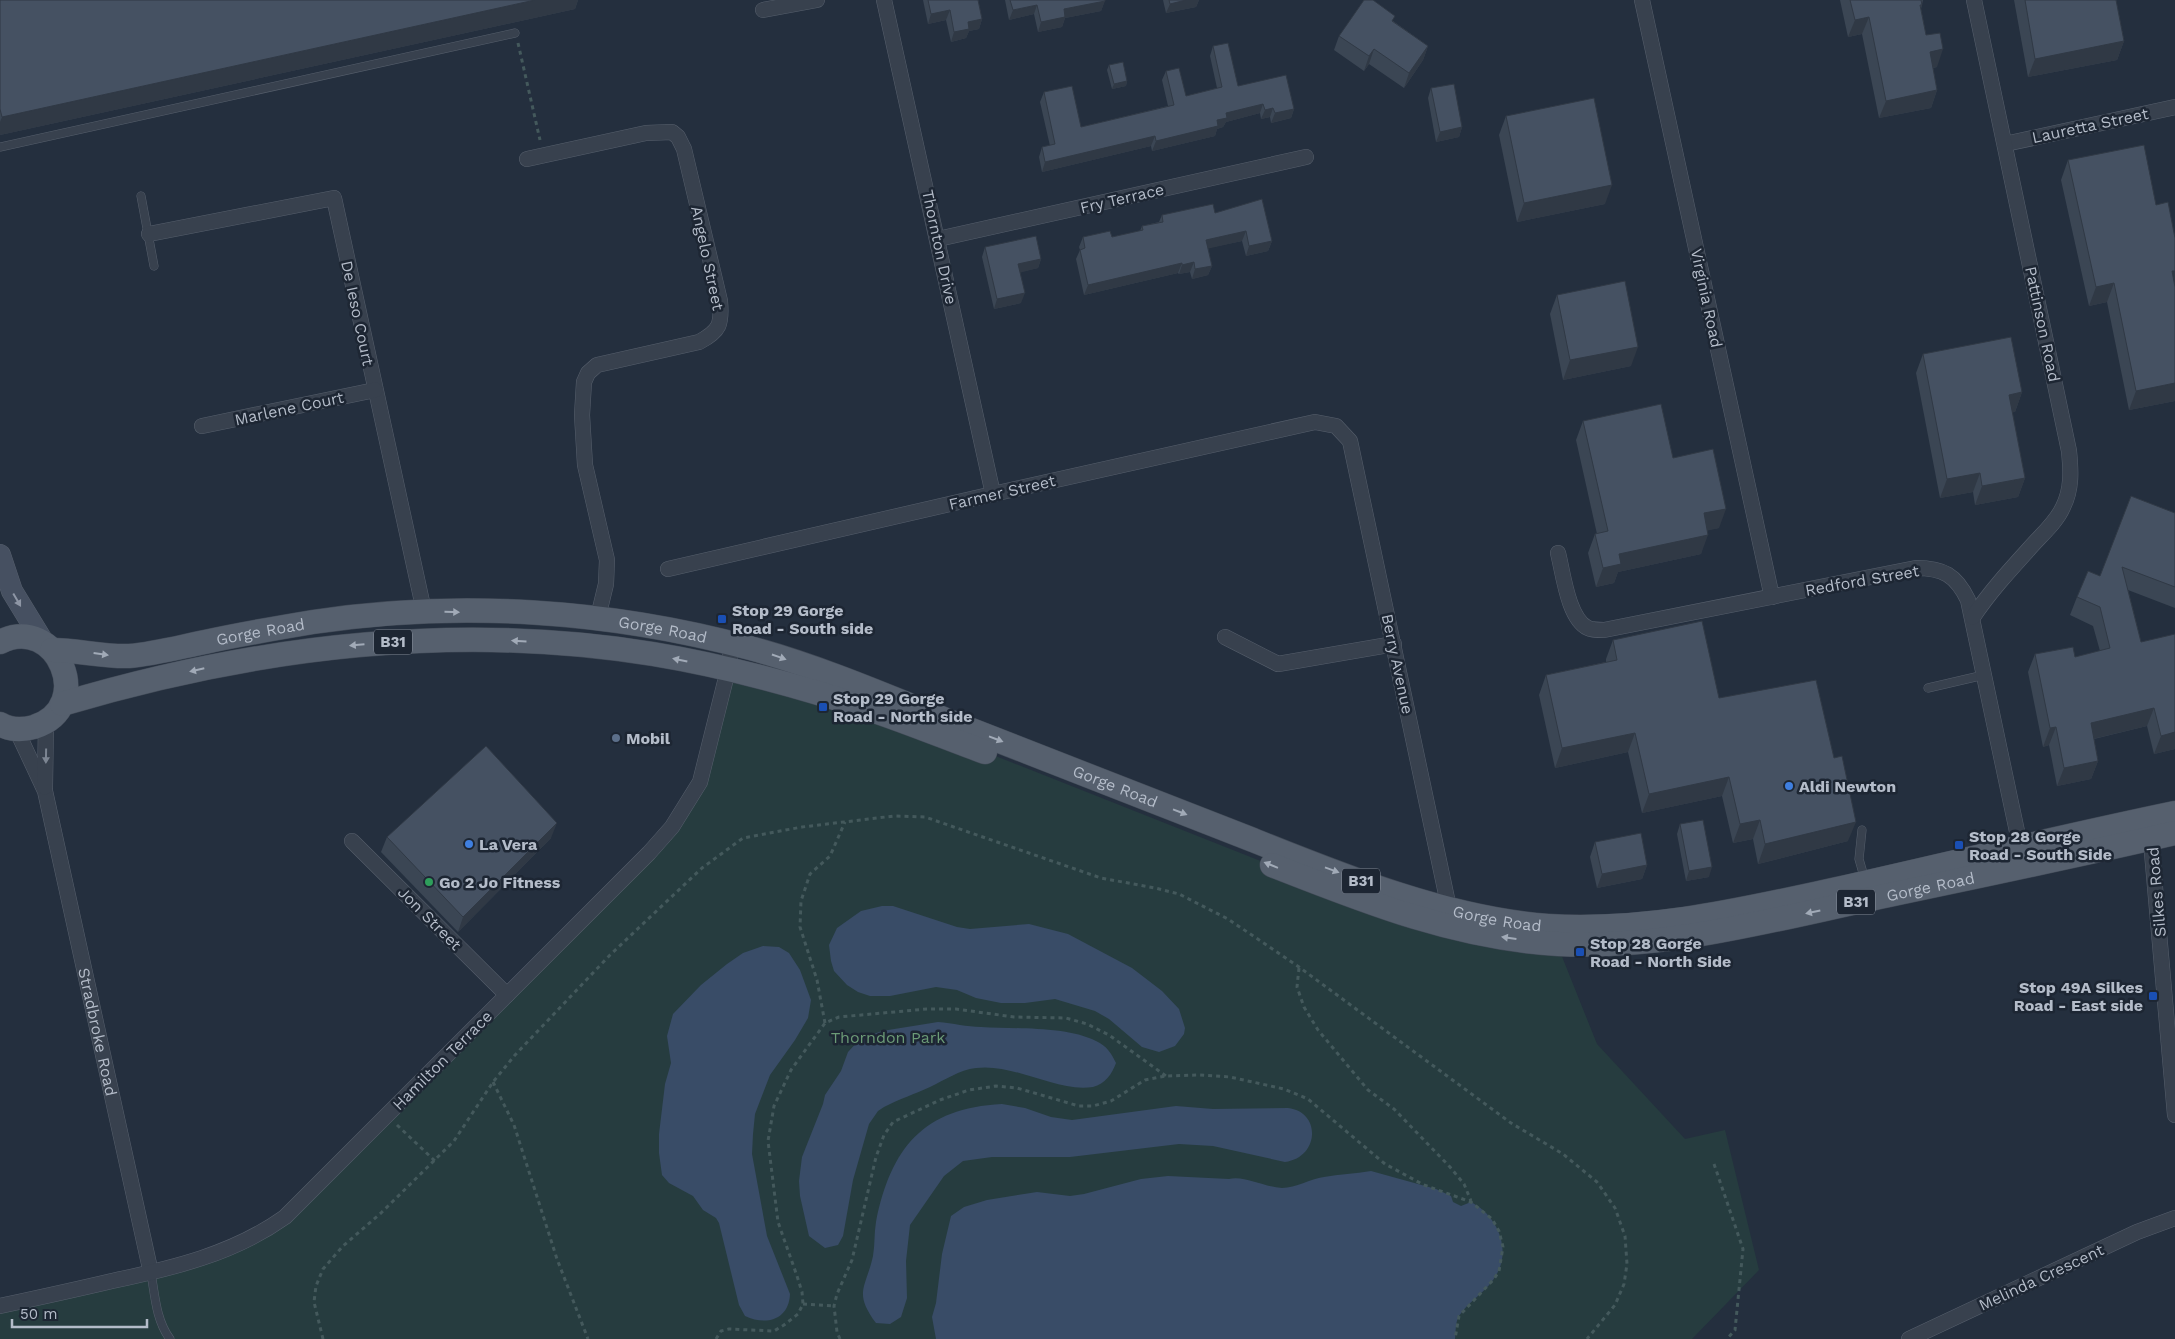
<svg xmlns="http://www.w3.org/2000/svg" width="2175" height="1339" font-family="'Work Sans',sans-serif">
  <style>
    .green { fill: #263c3f }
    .water { fill: #394c67 }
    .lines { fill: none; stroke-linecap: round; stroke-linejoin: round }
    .service-casing { stroke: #565f6c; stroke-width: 9 }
    .minor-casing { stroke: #565f6c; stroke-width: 16 }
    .secondary-casing { stroke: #565f6c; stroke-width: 22 }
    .primary-casing { stroke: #414a57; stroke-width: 25 }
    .path { stroke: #44595c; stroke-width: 3; stroke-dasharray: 4 4; stroke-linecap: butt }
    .service { stroke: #38414e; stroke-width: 8 }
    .minor { stroke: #38414e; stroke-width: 15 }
    .secondary { stroke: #465061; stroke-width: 21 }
    .primary { stroke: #56606e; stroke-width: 24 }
    .wall { fill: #3b4654 }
    .shaded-wall { fill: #303945 }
    .building { fill: #455162; stroke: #303945 }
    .oneway { fill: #8e96a5 }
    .oneway2 { fill: #a1aab7 }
    .oneway3 { fill: #7c8592 }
    .transit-dot { fill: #1a4fb4; stroke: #1d2633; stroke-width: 2 }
    .service-dot { fill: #5c6f8a; stroke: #1d2633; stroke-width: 2 }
    .shop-dot { fill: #3f7fe0; stroke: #1d2633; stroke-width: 2 }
    .leisure-dot { fill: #2e9e5b; stroke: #1d2633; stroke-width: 2 }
    .labels { text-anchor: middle; stroke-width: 5; stroke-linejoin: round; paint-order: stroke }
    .shield { fill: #1d2633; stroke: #878f9c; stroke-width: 1 }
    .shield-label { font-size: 15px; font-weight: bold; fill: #b4bcc9 }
    .street-label { font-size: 16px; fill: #b4bcc9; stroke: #1d2633 }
    .poi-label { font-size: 16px; font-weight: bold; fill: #b4bcc9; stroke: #1d2633; text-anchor: start }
    .park-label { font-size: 16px; fill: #6b9a76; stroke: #1d2633 }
  </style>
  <rect width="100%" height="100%" fill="#242f3e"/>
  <path class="green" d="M728,670L993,755L1344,894L1557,944L1597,1044L1685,1139L1725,1130L1759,1270L1692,1339H0V1306L151,1273L264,1232L685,807Z"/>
  <g class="water">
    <path d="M882,906H893L957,927L970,929L1029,924L1068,934L1132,968L1162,991L1179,1009L1185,1028L1184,1034L1175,1046L1159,1052L1142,1047L1109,1019L1095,1011L1055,999L1025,1003H1001L976,998L957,990L936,987L890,996H870L858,992L847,985L834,971L831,961L829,945L837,928L861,911Z"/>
    <path d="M763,946L779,947L789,953L800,970L811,1000L808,1018L795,1040L770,1075L755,1114L753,1134L752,1154L767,1236L790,1294C789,1320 766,1326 745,1316L739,1305L719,1223L716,1218L703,1210L693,1196L669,1183L662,1175L659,1153V1134L665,1084L671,1063L667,1036L673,1014L701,985L727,964L743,953Z"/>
    <path d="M938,1022C953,1023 967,1027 981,1027C1015,1029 1066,1026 1096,1041C1107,1046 1111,1053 1116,1063C1112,1074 1105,1084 1093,1087C1057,1093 1015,1063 976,1068C959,1070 945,1080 930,1087C915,1094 899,1099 884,1107L878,1111L869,1124L853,1180L843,1236L838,1245L825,1248L809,1236L800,1196L799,1181L802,1157L823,1104L825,1095L841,1071L848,1052L860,1039L882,1031Z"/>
    <path d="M1002,1104L1025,1108L1051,1117L1072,1120L1176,1106L1213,1109L1288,1108C1322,1112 1319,1158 1285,1162L1213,1146L1179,1144L1070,1157H992L963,1161L944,1176L910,1225L906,1261L907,1298L901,1317L890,1324L876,1323C853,1292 866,1288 873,1256C875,1245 874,1233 876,1222C891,1148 923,1108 1002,1104Z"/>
    <path d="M1371,1171L1436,1189L1451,1196L1453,1202L1461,1206L1471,1202C1498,1216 1514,1252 1493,1280C1484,1293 1468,1302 1459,1316C1455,1323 1456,1331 1455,1339H936L932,1317L936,1303L942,1254L951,1216L964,1207L987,1200L1037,1192L1070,1196L1084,1194L1141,1179L1168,1176L1229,1179C1244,1175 1264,1187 1282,1188C1296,1188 1310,1179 1324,1177C1339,1174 1355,1174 1371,1171Z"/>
  </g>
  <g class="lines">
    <g class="service-casing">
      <g id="service">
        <path d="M0,147L515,33"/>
        <path d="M141,196L154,266"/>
        <path d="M1928,688L1984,675"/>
        <path d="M1862,830L1859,859L1865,880"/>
        <path d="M151,1273C155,1296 156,1320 170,1339"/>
      </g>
    </g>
    <g class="minor-casing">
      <g id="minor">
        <path d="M884,0L993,494"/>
        <path d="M1642,0L1772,597"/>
        <path d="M763,10L817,0"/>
        <path d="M2005,144L2175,107"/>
        <path d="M527,159L646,133L672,132L678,137L684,149L720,301C722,324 720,331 699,342L597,365L588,373L584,382L582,415L585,465L607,560L606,584L598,617"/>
        <path d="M149,234L334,198L424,611"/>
        <path d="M938,239L1306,157"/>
        <path d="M202,426L375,390"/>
        <path d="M1558,553C1563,572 1568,619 1588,628C1592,630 1599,630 1604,630L1916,568C1943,568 1956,575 1968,600L2022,855"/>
        <path d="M668,569L993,494L1315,422L1336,426L1350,441L1449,908"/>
        <path d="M1973,617C1989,593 2009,571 2029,549C2040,536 2056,523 2063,507C2072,489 2071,471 2069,451L1974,0"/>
        <path d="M1225,637L1278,664L1394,644"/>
        <path id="s1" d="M16,729L45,791L151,1273"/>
        <path d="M45,787L46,721"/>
        <path d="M2150,830L2175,1115"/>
        <path d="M352,841L507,995"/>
        <path d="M0,1306C37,1298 74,1290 112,1281C173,1268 233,1254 285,1217L649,853L672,827L700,782L728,670L732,644"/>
        <path d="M1909,1339L2137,1232L2175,1218"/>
      </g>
    </g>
    <g class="secondary-casing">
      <path id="secondary" d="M0,555L12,591L45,645"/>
    </g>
    <g class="primary-casing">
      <g id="primary">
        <path d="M0,642C57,613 97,707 34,727C23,730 10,730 0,724"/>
        <path id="s2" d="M52,650C78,650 103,657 129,656C154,654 180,647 205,642C241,634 277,628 313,622C458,600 609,610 750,648C820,667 889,697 956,724C1055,762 1154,801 1253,840C1345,877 1449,919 1548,926C1650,932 1744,909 1842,888C1953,863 2064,836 2175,813"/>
        <path d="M62,704C253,647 455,622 653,654C726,666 799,686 869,709C908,722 947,738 985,752"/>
        <path id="s3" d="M1272,865C1366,902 1456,938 1558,944C1663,949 1764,922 1866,900C1969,878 2072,857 2175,833"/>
      </g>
    </g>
    <g class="path">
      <path d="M518,43L540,140"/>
      <path d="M1299,968L1297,987L1304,1007L1318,1030L1368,1090L1394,1109L1450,1167L1464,1184L1471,1201"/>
      <path d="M825,1023L817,980L800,927L801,901L810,874L830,856L845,822"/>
      <path d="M493,1082L514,1125L557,1259L588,1339"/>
      <path d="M397,1125L435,1161"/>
      <path d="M1714,1164L1743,1249L1735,1330L1727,1339"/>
      <path d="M803,1304L834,1306"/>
      <path d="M323,1339L314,1302L316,1286L323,1269L343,1246L381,1213L454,1141L493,1082L515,1055L610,955L702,868L743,838L802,827L894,816L925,817L1101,878L1155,888L1179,894L1228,919L1299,967L1511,1123L1563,1154L1597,1182L1615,1208L1625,1236L1627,1264L1624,1284L1615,1305L1587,1339"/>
      <path d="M716,1339L721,1331L729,1329L774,1331L784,1325L798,1314L803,1304L802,1292L797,1276L778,1222L768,1141L774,1106L791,1070L825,1023L839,1017L927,1009H956L1014,1017L1066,1018L1087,1024L1109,1035L1166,1076"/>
      <path d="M840,1339L837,1332L834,1306L837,1294L852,1260L876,1157L884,1135L893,1122L940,1100L969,1090L996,1086L1017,1088L1079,1106H1093L1111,1101L1145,1080L1166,1076L1200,1075L1230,1077L1284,1089L1308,1099L1385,1164L1424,1185L1471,1202L1492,1219L1499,1231L1503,1247L1499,1271L1494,1279L1459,1316L1455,1339"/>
    </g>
    <use href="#service" class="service"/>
    <use href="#minor" class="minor"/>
    <use href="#secondary" class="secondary"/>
    <use href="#primary" class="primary"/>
  </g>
  <g class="wall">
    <path d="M0,0H578L575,9L0,135Z"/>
    <path d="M923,0H978L982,19L979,29L969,31L966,38L951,42L946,20L928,24Z"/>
    <path d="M1005,0H1105L1101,11L1065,18L1062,27L1038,32L1034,14L1009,20Z"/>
    <path d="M1163,0H1199L1196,7L1166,13Z"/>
    <path d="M1840,0H1923L1921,9L1926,35L1937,67L1933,68L1937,90L1931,108L1879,118L1862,34L1848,37Z"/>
    <path d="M2014,0H2116L2124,41L2117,60L2028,77Z"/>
    <path d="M1393,21L1428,46L1423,60L1404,88L1369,64L1364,71L1334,50L1339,36Z"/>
    <path d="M1213,46L1238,86L1294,109L1291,118L1271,123L1270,117L1261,119L1260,113L1226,122L1223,127L1217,129L1215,136L1152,151L1151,146L1042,172L1039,157L1042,147L1050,146L1040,102L1044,92L1081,127L1168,106L1162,80L1166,71L1186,96L1217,88L1210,56Z"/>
    <path d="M1109,65L1127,81L1126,86L1112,89L1107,70Z"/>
    <path d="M1431,88L1462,127L1459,137L1436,142L1428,98Z"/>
    <path d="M1506,116L1605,204L1517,222L1499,135Z"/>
    <path d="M2068,160L2156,205L2175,238V401L2129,410L2107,302L2089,306L2061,180Z"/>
    <path d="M1215,213L1272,241L1268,251L1246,256L1242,241L1208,248L1212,266L1208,275L1192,279L1190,272L1179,274L1178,273L1084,295L1076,259L1080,250L1079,247L1083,237H1112L1140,231L1142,226L1159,222L1162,215Z"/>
    <path d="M985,247L1041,259L1038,268L1020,272L1021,303L994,309L982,257Z"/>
    <path d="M1557,295L1631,366L1563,380L1550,314Z"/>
    <path d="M1923,354L2022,392L2015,412H2012L2025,478L2018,497L1975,505L1973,492L1940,498L1916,373Z"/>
    <path d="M1583,421L1673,458L1719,528L1707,530L1701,554L1618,572L1614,583L1596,587L1588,553L1595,534H1597L1576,440Z"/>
    <path d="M2175,513V608L2128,590L2141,642L2175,749L2154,754L2147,726L2094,739L2098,761L2091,779L2057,786L2049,745L2043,747L2028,672L2035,654L2075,657L2100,651L2093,626L2070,615L2077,597Z"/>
    <path d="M1613,640L1719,698L1848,841L1758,864L1753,839L1733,843L1722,796L1642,813L1628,752L1555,768L1539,695L1546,675L1606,662V659Z"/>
    <path d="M1680,824L1709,877L1686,881L1677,834Z"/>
    <path d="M387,837L551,838L458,932L381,852Z"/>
    <path d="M1595,842L1647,865L1642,879L1597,888L1590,857Z"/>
  </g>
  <g class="shaded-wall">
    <path d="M535,0H578L575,9L0,135V122L2,117Z"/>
    <path d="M1186,0H1199L1196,7L1166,13L1170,4Z"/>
    <path d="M1105,1L1101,11L1065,18L1062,27L1038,32L1041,22L1064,9Z"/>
    <path d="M1037,5L1034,14L1009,20L1013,10Z"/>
    <path d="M950,10L946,20L928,24L931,14Z"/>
    <path d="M1869,17L1862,34L1848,37L1855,20Z"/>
    <path d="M982,19L979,29L969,31L966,38L951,42L954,32L968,22Z"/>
    <path d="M2124,41L2117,60L2028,77L2035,59Z"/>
    <path d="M1428,46L1423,60L1404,88L1409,73Z"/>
    <path d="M1374,49L1369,64L1364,71L1369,56Z"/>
    <path d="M1943,49L1937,67L1923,69L1930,52Z"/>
    <path d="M1127,81L1126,86L1112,89L1114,84Z"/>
    <path d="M1937,90L1931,108L1879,118L1886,101Z"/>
    <path d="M1263,104L1260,113L1226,122L1223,127L1217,129L1215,136L1152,151L1156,141L1217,120L1226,113Z"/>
    <path d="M1273,108L1270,117L1261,119L1265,110Z"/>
    <path d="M1294,109L1291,118L1271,123L1275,113Z"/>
    <path d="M1462,127L1459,137L1436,142L1440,132Z"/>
    <path d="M1155,136L1151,146L1042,172L1045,162Z"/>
    <path d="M1612,185L1605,204L1517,222L1524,203Z"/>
    <path d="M1246,231L1242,241L1202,250L1206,240Z"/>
    <path d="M1272,241L1268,251L1246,256L1249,246Z"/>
    <path d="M1041,259L1038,268L1015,274L1018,264Z"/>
    <path d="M1194,262L1190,272L1179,274L1182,265Z"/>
    <path d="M1182,263L1178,273L1084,295L1088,285Z"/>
    <path d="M1212,266L1208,275L1192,279L1195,269Z"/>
    <path d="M2172,271H2175V287Z"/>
    <path d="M2114,283L2107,302L2089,306L2096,287Z"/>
    <path d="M1025,293L1021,303L994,309L997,299Z"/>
    <path d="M1638,347L1631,366L1563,380L1570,360Z"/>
    <path d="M2175,383V401L2129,410L2136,391Z"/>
    <path d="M2022,392L2015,412L2002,414L2009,395Z"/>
    <path d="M1980,473L1973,492L1940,498L1947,479Z"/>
    <path d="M2025,478L2018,497L1975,505L1982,486Z"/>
    <path d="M1726,509L1719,528L1697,533L1704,513Z"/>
    <path d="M1708,535L1701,554L1618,572L1614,583L1596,587L1603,568L1619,554Z"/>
    <path d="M2154,708L2147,726L2084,741L2091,723Z"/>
    <path d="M2056,727L2049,745L2043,747L2050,728Z"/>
    <path d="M2175,732V749L2154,754L2161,736Z"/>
    <path d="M1635,733L1628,752L1555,768L1562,748Z"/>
    <path d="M2098,761L2091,779L2057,786L2064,768Z"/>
    <path d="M1729,777L1722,796L1642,813L1649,794Z"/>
    <path d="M1760,820L1753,839L1733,843L1740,824Z"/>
    <path d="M1856,822L1848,841L1758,864L1765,844Z"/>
    <path d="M557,823L551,838L458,932L463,917Z"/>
    <path d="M1647,865L1642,879L1597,888L1602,874Z"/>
    <path d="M1712,867L1709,877L1686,881L1689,871Z"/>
  </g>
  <g class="building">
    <path d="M0,0H535L2,117L0,109Z"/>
    <path d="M928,0H978L982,19L968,22L969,29L954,32L950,10L931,14Z"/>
    <path d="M1010,0H1105V1L1064,9L1065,17L1041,22L1037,5L1013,10Z"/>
    <path d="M1169,0H1186L1170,4Z"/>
    <path d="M1364,0H1373L1395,16L1392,21L1428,46L1409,73L1374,49L1369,56L1339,36Z"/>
    <path d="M1850,0H1921L1922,5H1920L1926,35L1940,33L1943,49L1930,52L1937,90L1886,101L1869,17L1855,20Z"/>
    <path d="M2025,0H2116L2124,41L2035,59Z"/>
    <path d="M1228,43L1238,86L1286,75L1294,109L1275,113L1273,108L1265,110L1263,104L1226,113L1227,118L1217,120L1218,126L1156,141L1155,136L1045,162L1042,147L1055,144L1044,92L1072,86L1081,127L1174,105L1166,71L1179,68L1186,96L1222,87L1213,46Z"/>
    <path d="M1123,62L1127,81L1114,84L1109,65Z"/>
    <path d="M1454,84L1462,127L1440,132L1431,88Z"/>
    <path d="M1594,98L1612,185L1524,203L1506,116Z"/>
    <path d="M2144,145L2156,205L2168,202L2175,238V271H2172L2175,287V383L2136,391L2114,283L2096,287L2068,160Z"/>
    <path d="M1262,199L1272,241L1249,246L1246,231L1206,240L1212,266L1195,269L1194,262L1182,265V263L1088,285L1080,250L1085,248L1083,237L1110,231L1112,237L1143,230L1142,226L1163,222L1162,215L1213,204L1215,213Z"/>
    <path d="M1036,236L1041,259L1018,264L1025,293L997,299L985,247Z"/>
    <path d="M1625,281L1638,347L1570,360L1557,295Z"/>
    <path d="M2011,337L2022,392L2009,395L2025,478L1982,486L1980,473L1947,479L1923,354Z"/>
    <path d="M1661,404L1673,458L1713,449L1726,509L1704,513L1708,535L1619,554L1621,564L1603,568L1595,534L1608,531L1583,421Z"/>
    <path d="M2131,496L2175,513V587L2122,567L2141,642L2175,634V732L2161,736L2154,708L2091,723L2098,761L2064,768L2056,727L2050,728L2035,654L2073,647L2075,657L2110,648L2100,607L2077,597L2088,571L2100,576Z"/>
    <path d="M1702,621L1719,698L1816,680L1834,758L1842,756L1856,822L1765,844L1760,820L1740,824L1729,777L1649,794L1635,733L1562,748L1546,675L1617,660L1613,640Z"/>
    <path d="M486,746L557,823L463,917L387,837Z"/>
    <path d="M1703,820L1712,867L1689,871L1680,824Z"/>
    <path d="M1641,833L1647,865L1602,874L1595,842Z"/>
  </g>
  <defs><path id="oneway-solid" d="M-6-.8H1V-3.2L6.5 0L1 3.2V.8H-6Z" transform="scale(1.25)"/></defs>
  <use class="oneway" href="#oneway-solid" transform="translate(17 600) rotate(60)"/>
  <g class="oneway2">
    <use href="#oneway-solid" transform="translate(452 612) rotate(1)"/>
    <use href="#oneway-solid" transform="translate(519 641) rotate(-177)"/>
    <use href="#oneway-solid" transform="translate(357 645) rotate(175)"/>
    <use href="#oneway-solid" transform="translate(101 654) rotate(8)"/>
    <use href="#oneway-solid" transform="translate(779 657) rotate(19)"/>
    <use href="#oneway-solid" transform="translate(680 660) rotate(-168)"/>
    <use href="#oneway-solid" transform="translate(197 670) rotate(167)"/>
    <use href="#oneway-solid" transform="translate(996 739) rotate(21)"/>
    <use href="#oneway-solid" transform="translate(1180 812) rotate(21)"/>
    <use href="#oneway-solid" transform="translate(1271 865) rotate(-158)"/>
    <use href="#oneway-solid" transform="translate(1332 870) rotate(20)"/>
    <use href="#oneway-solid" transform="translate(1813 912) rotate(168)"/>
    <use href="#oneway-solid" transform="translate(1509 938) rotate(-172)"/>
  </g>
  <use class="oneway3" href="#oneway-solid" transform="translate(46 756) rotate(91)"/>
  <g class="transit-dot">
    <rect x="717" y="614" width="10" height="10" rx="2.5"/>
    <rect x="818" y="702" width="10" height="10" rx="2.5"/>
    <rect x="1954" y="840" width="10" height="10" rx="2.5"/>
    <rect x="1575" y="947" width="10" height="10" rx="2.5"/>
    <rect x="2148" y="991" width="10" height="10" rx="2.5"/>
  </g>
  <circle class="service-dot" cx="616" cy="738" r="5"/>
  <g class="shop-dot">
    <circle cx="1789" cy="786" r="5"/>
    <circle cx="469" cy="844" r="5"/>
  </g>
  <circle class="leisure-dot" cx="429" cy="882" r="5"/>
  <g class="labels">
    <g class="shield">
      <rect x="374" y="629.5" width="38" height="25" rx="4"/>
      <rect x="1342" y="868.5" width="38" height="25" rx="4"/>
      <rect x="1837" y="889.5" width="38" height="25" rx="4"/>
    </g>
    <g class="shield-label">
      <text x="393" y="647">B31</text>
      <text x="1361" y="886">B31</text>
      <text x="1856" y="907">B31</text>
    </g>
    <g class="street-label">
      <text transform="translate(2090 125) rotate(-12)" y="6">Lauretta Street</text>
      <text transform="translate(1122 198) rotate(-13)" y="6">Fry Terrace</text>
      <text transform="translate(940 247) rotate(78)" y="6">Thornton Drive</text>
      <text transform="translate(708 258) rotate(78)" y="6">Angelo Street</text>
      <text transform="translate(1707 298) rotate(78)" y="6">Virginia Road</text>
      <text transform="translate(358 313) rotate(78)" y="6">De Ieso Court</text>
      <text transform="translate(2043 324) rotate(78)" y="6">Pattinson Road</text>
      <text transform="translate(289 408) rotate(-12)" y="6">Marlene Court</text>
      <text transform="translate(1002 492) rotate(-13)" y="6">Farmer Street</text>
      <text transform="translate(1862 580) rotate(-10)" y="6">Redford Street</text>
      <text dy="6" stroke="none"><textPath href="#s2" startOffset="616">Gorge Road</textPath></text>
      <text dy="6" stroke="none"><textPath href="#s2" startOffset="211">Gorge Road</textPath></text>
      <text transform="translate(1398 664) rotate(78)" y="6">Berry Avenue</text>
      <text dy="6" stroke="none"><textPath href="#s2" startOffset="1096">Gorge Road</textPath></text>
      <text dy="6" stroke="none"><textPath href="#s3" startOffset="676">Gorge Road</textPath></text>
      <text transform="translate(2156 892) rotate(-95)" y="6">Silkes Road</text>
      <text dy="6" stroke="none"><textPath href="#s2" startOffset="1501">Gorge Road</textPath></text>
      <text transform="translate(430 918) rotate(45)" y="6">Jon Street</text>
      <text dy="6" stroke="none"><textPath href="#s1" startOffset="315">Stradbroke Road</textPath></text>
      <text transform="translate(442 1060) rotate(-45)" y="6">Hamilton Terrace</text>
      <text transform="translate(2041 1277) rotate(-25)" y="6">Melinda Crescent</text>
    </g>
    <g class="poi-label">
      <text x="732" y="616">Stop 29 Gorge<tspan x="732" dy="18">Road - South side</tspan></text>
      <text x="833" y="704">Stop 29 Gorge<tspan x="833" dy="18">Road - North side</tspan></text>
      <text x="626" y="744">Mobil</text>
      <text x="1799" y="792">Aldi Newton</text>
      <text x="1969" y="842">Stop 28 Gorge<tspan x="1969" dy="18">Road - South Side</tspan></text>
      <text x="479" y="850">La Vera</text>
      <text x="439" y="888">Go 2 Jo Fitness</text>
      <text x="1590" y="949">Stop 28 Gorge<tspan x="1590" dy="18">Road - North Side</tspan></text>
      <text x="2143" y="993" text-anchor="end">Stop 49A Silkes<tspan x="2143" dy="18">Road - East side</tspan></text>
    </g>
    <g class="park-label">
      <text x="888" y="1043">Thorndon Park</text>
    </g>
  </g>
  <path d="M12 1319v8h135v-8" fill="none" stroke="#b4bcc9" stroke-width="2.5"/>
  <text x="20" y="1319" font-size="15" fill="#b4bcc9" stroke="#1d2633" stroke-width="4" paint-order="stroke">50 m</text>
</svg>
